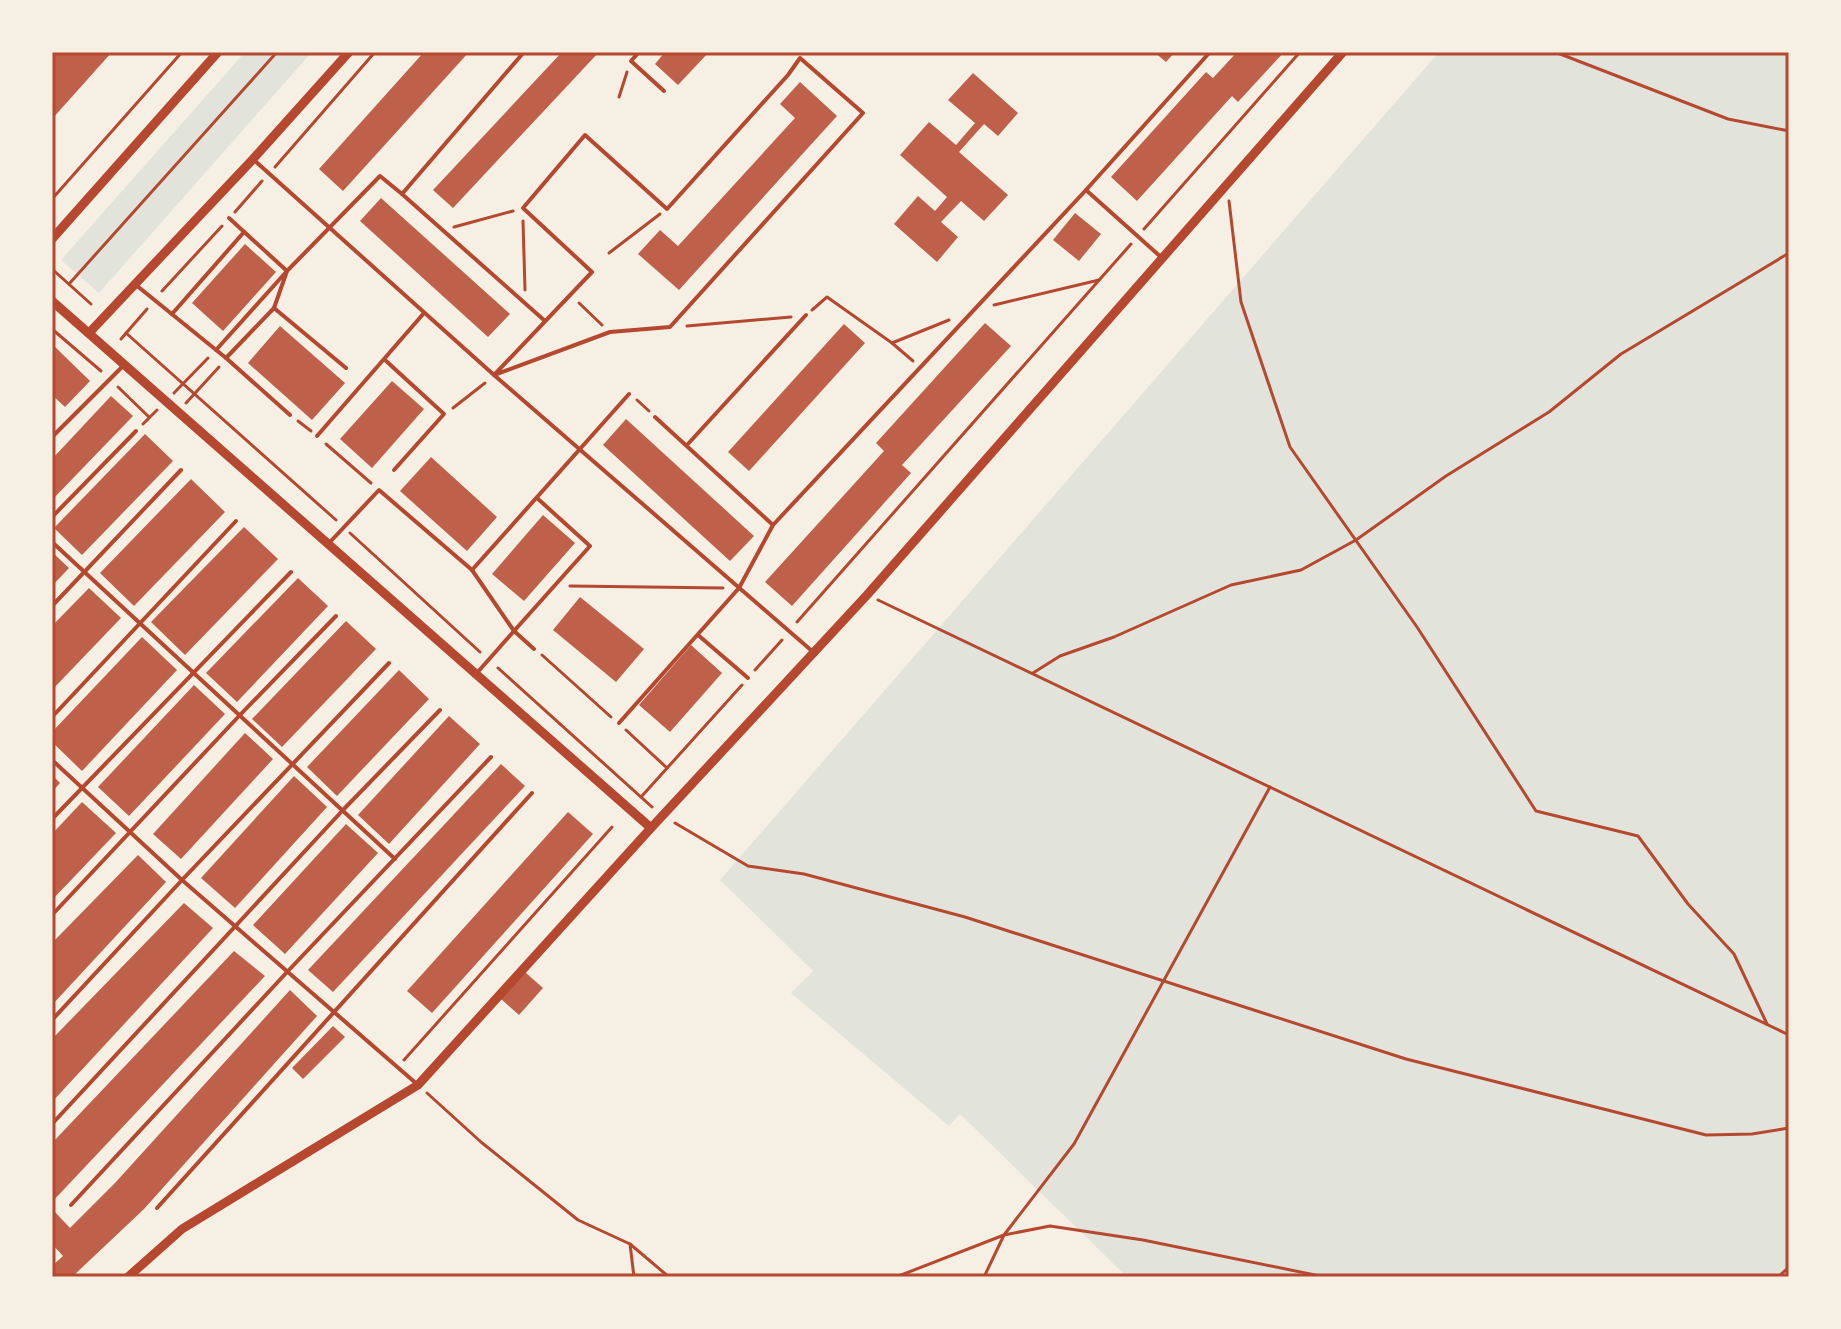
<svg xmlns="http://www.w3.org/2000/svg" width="1841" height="1329" font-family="'Roboto Condensed',sans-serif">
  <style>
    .green { fill: #e2e4dc }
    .building { fill: #bf614a }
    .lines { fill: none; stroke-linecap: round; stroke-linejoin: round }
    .path { stroke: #b5482f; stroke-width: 3 }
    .service { stroke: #b5482f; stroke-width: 4 }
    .tertiary { stroke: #b5482f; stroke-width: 9 }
    .neatline { fill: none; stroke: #b5482f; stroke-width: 3 }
  </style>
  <rect width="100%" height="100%" fill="#f6efe4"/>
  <g class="green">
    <path d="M245,52H312L99,293L61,260Z"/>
    <path d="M1439,52H1789V1277H1127L960,1114L949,1126L791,993L813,971L720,880Z"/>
  </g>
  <g class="building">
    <path d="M52,52H112L52,119Z"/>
    <path d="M424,52H469L343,191L319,169Z"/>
    <path d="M562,52H599L453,208L433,190Z"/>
    <path d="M665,52H709L678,85L655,64Z"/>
    <path d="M1154,52H1175L1166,62Z"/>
    <path d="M1237,52H1284L1238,102L1232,96L1137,201L1111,177L1206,72L1213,78Z"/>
    <path d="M973,73L1018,113L998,136L984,124L959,152L1008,195L984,221L961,201L941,222L958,237L937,262L894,224L918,196L935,211L947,197L900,155L929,122L956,145L975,123L948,100Z"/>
    <path d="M800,82L837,116L679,290L638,254L660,230L678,246L795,118L780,104Z"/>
    <path d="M381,198L510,314L488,337L360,221Z"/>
    <path d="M1075,213L1101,234L1079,261L1053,240Z"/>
    <path d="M245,244L276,272L223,331L192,303Z"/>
    <path d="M985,323L1011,346L902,465L911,473L792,606L765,582L884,451L876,443Z"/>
    <path d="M844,324L865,343L749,471L728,452Z"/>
    <path d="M280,326L345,383L312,420L248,363Z"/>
    <path d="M52,344L90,381L65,407L52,395Z"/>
    <path d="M392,381L424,409L372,468L340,439Z"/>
    <path d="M111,396L133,416L52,500V459Z"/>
    <path d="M626,419L754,536L730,561L603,445Z"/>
    <path d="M145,434L173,461L82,555L54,528Z"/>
    <path d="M431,457L497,517L467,551L400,491Z"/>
    <path d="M191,479L225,512L134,606L100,573Z"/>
    <path d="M543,515L575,543L524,601L492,574Z"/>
    <path d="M244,527L278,559L185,655L151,622Z"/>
    <path d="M52,552L69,568L52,586Z"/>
    <path d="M298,578L328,606L237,702L206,673Z"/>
    <path d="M89,588L121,618L52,690V626Z"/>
    <path d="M580,597L644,649L616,682L553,630Z"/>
    <path d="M346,621L376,649L282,747L252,719Z"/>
    <path d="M142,637L177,670L82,771L52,742V732Z"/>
    <path d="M691,645L722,673L670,732L639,705Z"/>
    <path d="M399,670L429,699L337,796L307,767Z"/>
    <path d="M194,685L225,714L129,816L98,787Z"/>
    <path d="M449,716L480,744L389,844L358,815Z"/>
    <path d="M245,733L273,759L181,859L153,834Z"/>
    <path d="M501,764L525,786L333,992L308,970Z"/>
    <path d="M52,775L60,783L52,792Z"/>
    <path d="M294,776L327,807L235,908L201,878Z"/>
    <path d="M82,802L116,833L52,900V834Z"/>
    <path d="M568,812L593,834L432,1013L407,991Z"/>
    <path d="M346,824L378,853L285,954L253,925Z"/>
    <path d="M138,855L166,882L52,1005V943Z"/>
    <path d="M184,903L213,928L52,1102V1039Z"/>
    <path d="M234,951L265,976L52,1202V1143Z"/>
    <path d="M525,972L543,988L519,1015L501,999Z"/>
    <path d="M290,990L317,1016L144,1209L72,1277H52V1266L63,1256L52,1244V1215L55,1212L70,1228L115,1183Z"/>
    <path d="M333,1026L345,1037L303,1079L292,1068Z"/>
  </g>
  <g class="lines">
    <g class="path">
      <path d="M1555,52L1728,119L1789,131"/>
      <path d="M619,97L627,72"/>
      <path d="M275,167L375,52"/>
      <path d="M52,199L182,52"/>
      <path d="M1229,201L1241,302L1290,447L1417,627L1536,811L1638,836L1688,904L1734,954L1767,1024"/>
      <path d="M235,212L262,181"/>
      <path d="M523,221L525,290"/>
      <path d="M454,227L513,211"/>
      <path d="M1144,229L1300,52"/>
      <path d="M609,253L660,214"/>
      <path d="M52,269L91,304"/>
      <path d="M69,284L277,52"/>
      <path d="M162,291L222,226"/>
      <path d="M579,303L602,325"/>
      <path d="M994,305L1099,280"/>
      <path d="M812,310L827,297L892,343L949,320"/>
      <path d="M687,326L791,317"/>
      <path d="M52,329L101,371"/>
      <path d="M126,333L336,520"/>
      <path d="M121,339L147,309"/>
      <path d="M892,343L913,361"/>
      <path d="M118,387L149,417"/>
      <path d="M174,393L208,358"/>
      <path d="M637,400L649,411"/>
      <path d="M186,403L219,367"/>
      <path d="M453,408L485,383"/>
      <path d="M298,421L311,431"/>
      <path d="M143,424L157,410"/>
      <path d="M326,444L371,483"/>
      <path d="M350,533L480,652"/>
      <path d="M570,586L723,588"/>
      <path d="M878,600L1789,1035"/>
      <path d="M797,622L1131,244"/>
      <path d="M542,655L611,717"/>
      <path d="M498,668L652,807"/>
      <path d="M755,670L782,640"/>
      <path d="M1033,673L1060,656L1114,637L1231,585L1301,570L1356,540L1446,476L1549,412L1621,354L1789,253"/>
      <path d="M626,730L667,768"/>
      <path d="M641,797L742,685"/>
      <path d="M675,823L748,866L804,874L965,917L1406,1059L1706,1135L1752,1134L1789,1128"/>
      <path d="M404,1060L612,827"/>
      <path d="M427,1093L481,1142L578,1220L630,1244L669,1277"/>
      <path d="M630,1244L634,1277"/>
      <path d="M896,1277L1004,1235L1050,1226L1143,1240L1325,1277"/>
      <path d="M984,1277L1004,1235L1074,1144L1270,787"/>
      <path d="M1778,1277L1789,1267"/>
      <path d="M1787,1277L1789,1267"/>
    </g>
    <g class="service">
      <path d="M639,52L631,61L664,91"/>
      <path d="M800,58L863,113L670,327L610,332L494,375L592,272L523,208L585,135L667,209L788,75Z"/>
      <path d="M254,160L494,375L812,651"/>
      <path d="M1086,190L1162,258"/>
      <path d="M402,194L545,321"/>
      <path d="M136,285L226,358L290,415"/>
      <path d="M274,308L287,271L380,176L402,194L524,52"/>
      <path d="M172,314L244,232"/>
      <path d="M216,350L287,271L229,218"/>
      <path d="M226,358L274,308L346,368"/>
      <path d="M385,360L444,414L394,470"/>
      <path d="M317,436L424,313"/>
      <path d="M52,437L123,366"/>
      <path d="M687,445L806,315"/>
      <path d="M52,517L136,431"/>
      <path d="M773,525L1086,190L1210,52"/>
      <path d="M52,542L395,859"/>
      <path d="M330,542L379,490L472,570L514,631L590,546L537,498"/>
      <path d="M472,570L629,394"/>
      <path d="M52,606L181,470"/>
      <path d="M698,635L748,678"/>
      <path d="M476,674L514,631L534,649"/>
      <path d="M52,717L236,521"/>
      <path d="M619,723L739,588L773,525L655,417"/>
      <path d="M52,760L182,880L418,1085"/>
      <path d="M52,819L291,572"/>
      <path d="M52,915L239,716L336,616"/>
      <path d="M52,1020L182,880L389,663"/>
      <path d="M52,1124L343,810L440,710"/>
      <path d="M71,1205L288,971L491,757"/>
      <path d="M157,1208L532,793"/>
    </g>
    <g class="tertiary">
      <path d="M52,239L218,52"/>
      <path d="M52,301L651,828"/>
      <path d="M89,333L253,159L349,52"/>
      <path d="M128,1277L182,1229L418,1085L651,828L867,595L1343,52"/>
    </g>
  </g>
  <rect width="1841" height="1329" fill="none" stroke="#f6efe4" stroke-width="108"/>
  <rect x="54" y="54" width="1733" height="1221" class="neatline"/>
</svg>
